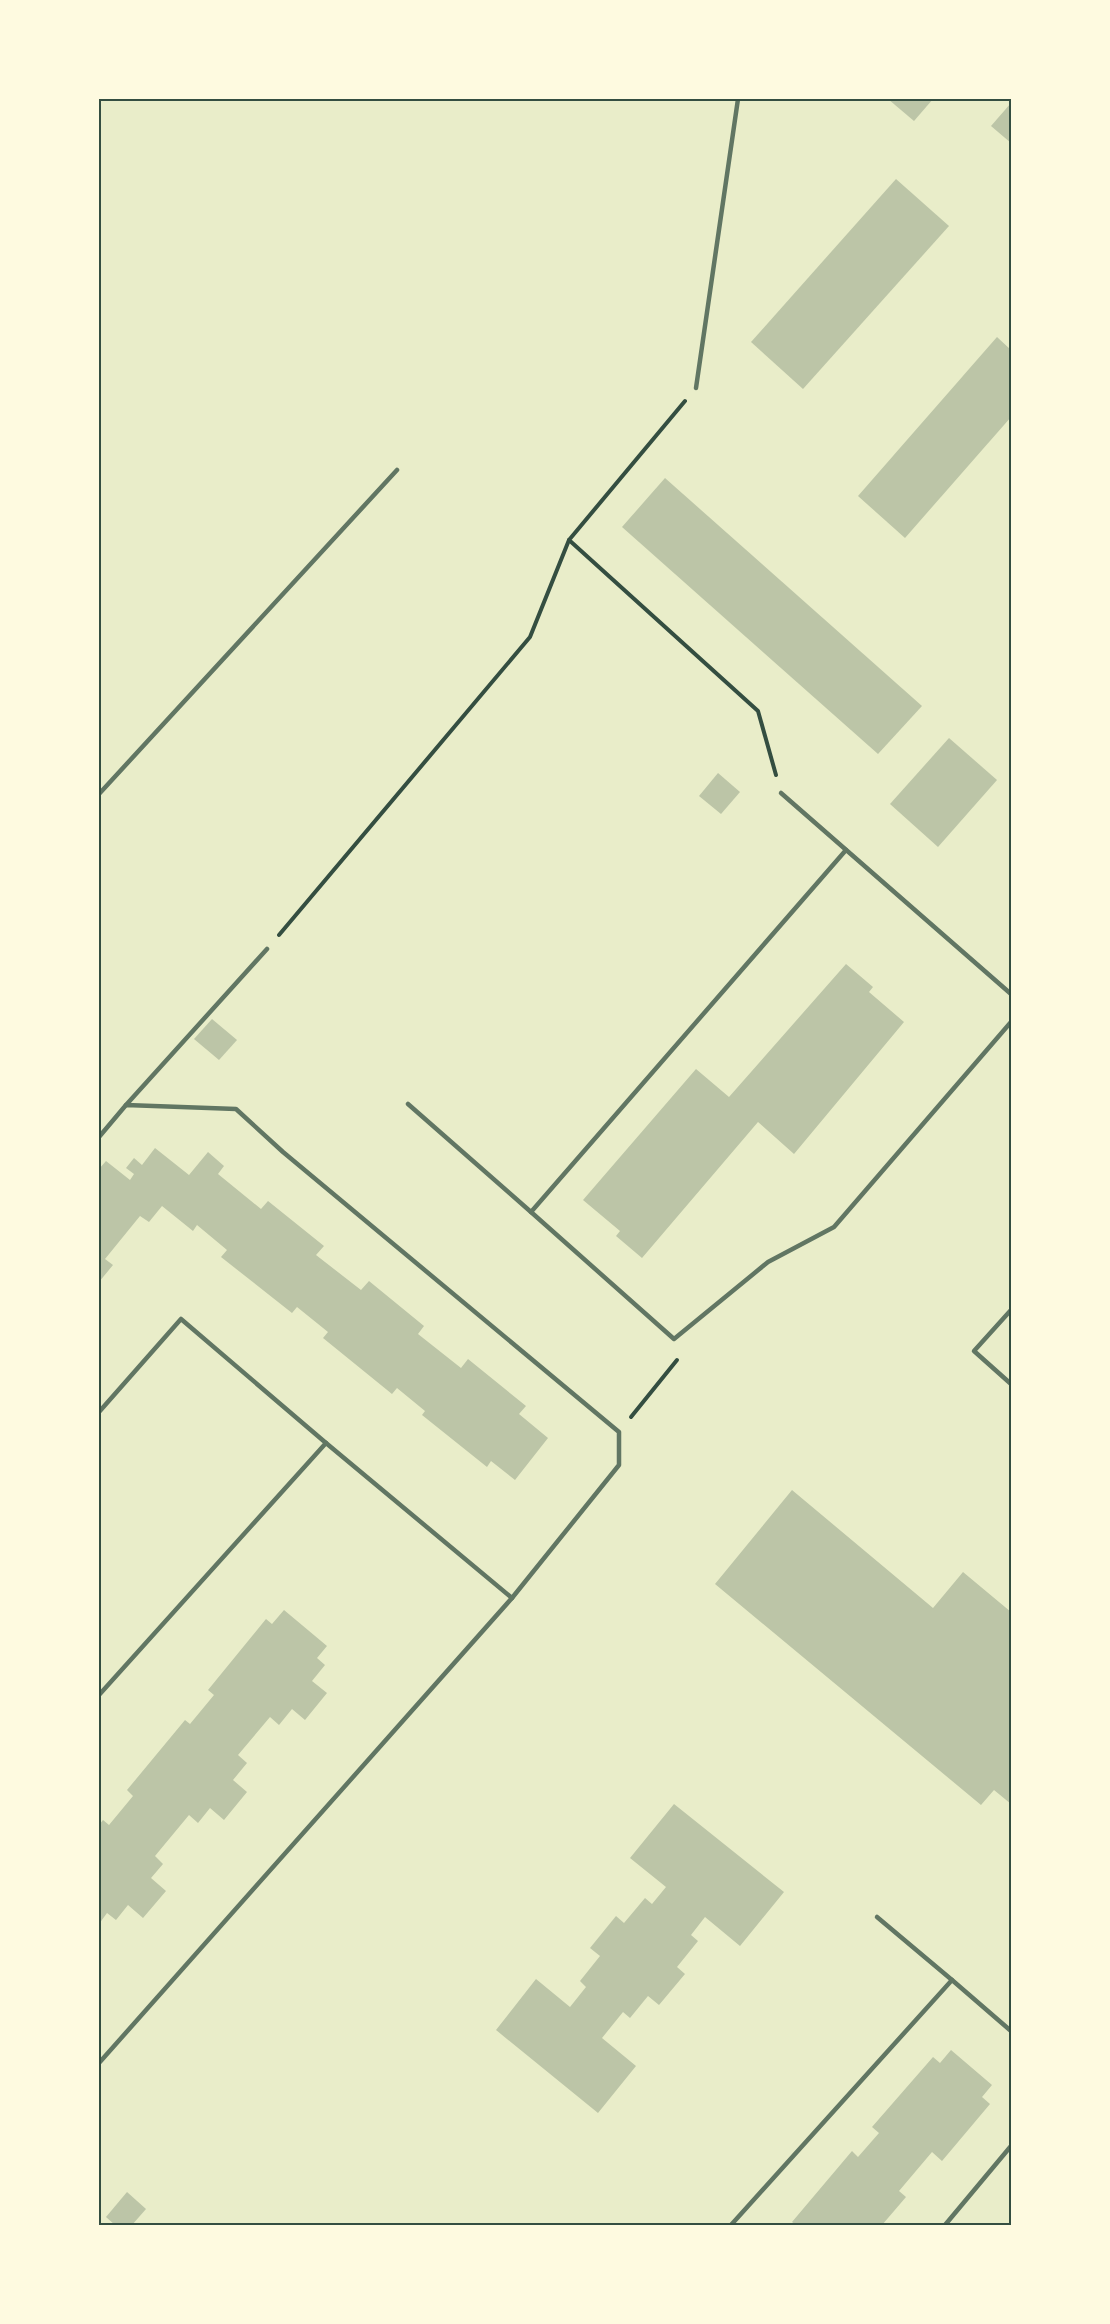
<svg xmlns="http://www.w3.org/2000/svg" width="1110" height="2324" font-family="'Fira Sans',sans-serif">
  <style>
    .building { fill: #bcc5a7 }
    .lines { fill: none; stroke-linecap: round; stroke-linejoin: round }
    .path { stroke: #344e41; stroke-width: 4 }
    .service { stroke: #617663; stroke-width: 4.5 }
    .neatline { fill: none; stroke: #344e41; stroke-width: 2 }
  </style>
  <rect width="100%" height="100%" fill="#e9edc9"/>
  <g class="building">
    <path d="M888,99H933L914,121Z"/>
    <path d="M1011,103V143L991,126Z"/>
    <path d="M896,179L949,226L803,389L751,342Z"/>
    <path d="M997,337L1011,350V417L905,538L858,496Z"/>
    <path d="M665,478L922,706L878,754L622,527Z"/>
    <path d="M949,738L997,780L938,847L890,804Z"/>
    <path d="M718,773L740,792L721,814L699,796Z"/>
    <path d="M846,964L873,987L869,992L904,1022L794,1154L758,1122L642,1258L616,1236L620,1231L583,1200L696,1069L729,1097Z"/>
    <path d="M212,1019L237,1040L219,1060L194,1039Z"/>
    <path d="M155,1148L189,1175L208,1152L224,1166L218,1174L261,1209L268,1201L324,1246L316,1255L361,1290L369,1281L424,1326L418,1334L461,1368L468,1359L526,1406L519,1414L548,1438L515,1480L491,1461L487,1467L422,1415L425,1411L397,1388L392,1394L323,1338L328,1332L297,1307L292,1313L221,1257L227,1250L197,1225L193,1231L162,1206L149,1222L140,1216L105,1259L113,1265L99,1282V1169L106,1161L130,1180L134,1174L126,1168L134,1158L142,1165Z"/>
    <path d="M792,1490L933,1608L963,1572L1011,1612V1804L994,1790L981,1805L715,1584Z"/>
    <path d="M284,1610L327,1646L317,1658L325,1665L312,1681L327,1693L305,1720L292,1709L279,1725L270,1717L238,1755L247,1763L233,1780L247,1792L224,1820L210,1808L198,1823L189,1815L155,1856L163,1864L151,1878L166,1891L143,1918L128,1905L116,1920L107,1913L99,1924V1825L103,1820L109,1825L133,1796L127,1790L185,1720L190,1724L214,1695L208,1690L266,1619L272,1624Z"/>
    <path d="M674,1804L784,1892L740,1946L705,1917L691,1935L698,1941L677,1967L685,1974L659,2005L648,1996L630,2018L623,2012L602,2038L636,2066L598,2113L496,2030L536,1979L570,2007L586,1987L580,1981L600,1956L590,1948L616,1916L624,1923L645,1898L652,1904L666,1887L630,1858Z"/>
    <path d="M951,2050L992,2085L982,2097L990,2104L942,2161L932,2152L899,2191L906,2197L882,2225H796L792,2222L852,2151L858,2157L879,2133L872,2127L933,2057L940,2063Z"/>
    <path d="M127,2192L146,2209L132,2225H115L106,2217Z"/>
  </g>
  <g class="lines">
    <g class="path">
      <path d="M685,401L569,540L758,711L776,775"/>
      <path d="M279,935L530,637L569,540"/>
      <path d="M631,1417L677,1360"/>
    </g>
    <g class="service">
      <path d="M696,388L738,99"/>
      <path d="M781,793L1011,994"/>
      <path d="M99,794L397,470"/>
      <path d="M846,850L531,1212L674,1339L768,1262L834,1227L1011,1022"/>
      <path d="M408,1104L531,1212"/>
      <path d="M126,1105L267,949"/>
      <path d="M99,1137L126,1105L236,1109L283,1152L619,1432V1465L512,1598L99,2063"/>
      <path d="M1011,1310L974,1351L1011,1384"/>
      <path d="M99,1412L181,1319L326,1443L512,1598"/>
      <path d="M99,1695L326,1443"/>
      <path d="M877,1917L952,1980"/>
      <path d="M731,2225L952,1980L1011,2031"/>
      <path d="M945,2225L1011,2146"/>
    </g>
  </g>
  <rect width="1110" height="2324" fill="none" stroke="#fefae0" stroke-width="201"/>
  <rect x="100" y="100" width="910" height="2124" class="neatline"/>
</svg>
